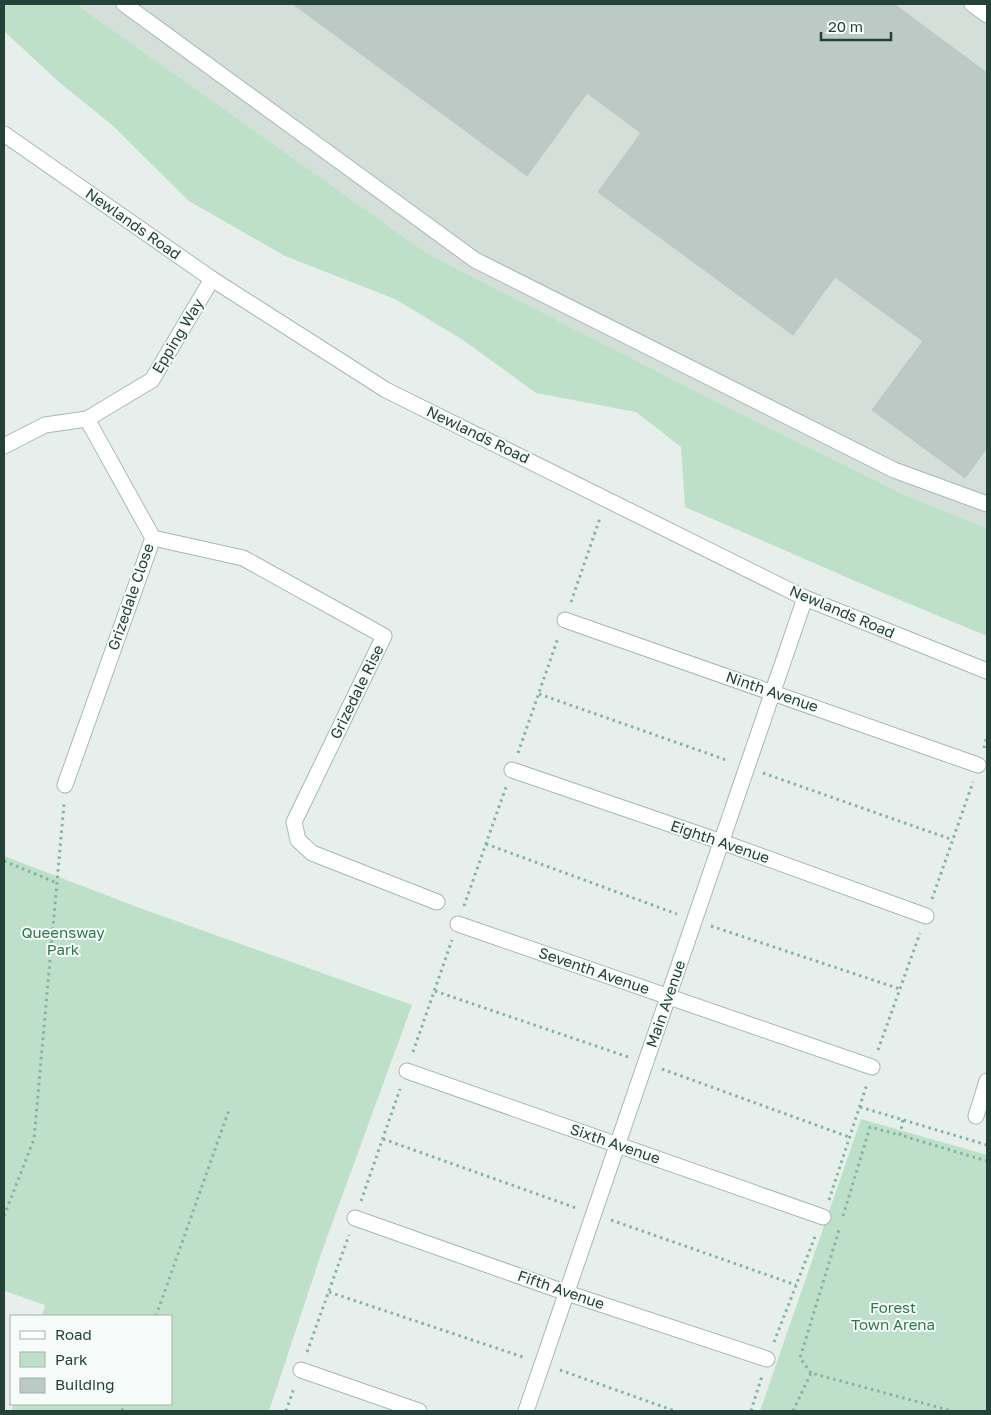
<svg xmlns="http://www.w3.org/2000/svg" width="991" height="1415" font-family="'Golos Text',sans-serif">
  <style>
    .built { fill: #d4dfda }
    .green { fill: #bfe0c8 }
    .building { fill: #bbcac4; stroke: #b8c9c2 }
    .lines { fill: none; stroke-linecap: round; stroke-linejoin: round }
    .minor-casing { stroke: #a8b8b2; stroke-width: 17 }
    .path { stroke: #86b3a5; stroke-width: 3; stroke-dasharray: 2.5 4; stroke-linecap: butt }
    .minor { stroke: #fff; stroke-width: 15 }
    .labels { text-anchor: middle; stroke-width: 4; stroke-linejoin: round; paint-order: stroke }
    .street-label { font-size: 15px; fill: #24423a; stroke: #f7fbf9 }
    .park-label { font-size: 15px; fill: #2d7a4b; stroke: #f7fbf9 }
  </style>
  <rect width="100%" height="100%" fill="#e6efeb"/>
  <path class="built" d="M76,4H987V528L907,496L717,402L428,254Z"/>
  <g class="green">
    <path d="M4,4H76L428,254L717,402L907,496L987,528V636L876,590L685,507L681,447L636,412L536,393L463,340L395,299L285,256L189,201L112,125L59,82L4,31Z"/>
    <path d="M4,856L137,907L412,1005L322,1251L269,1411H11L14,1404H171V1316H42L45,1305L5,1291L4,1293Z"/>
    <path d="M861,1119L987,1155V1411H760Z"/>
  </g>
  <path class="building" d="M293,4H894L987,73V448L965,478L872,410L923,341L835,277L793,335L598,192L641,133L587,93L527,176Z"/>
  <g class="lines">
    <g class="minor-casing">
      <g id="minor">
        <path d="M124,4L475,260L894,470L987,504"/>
        <path d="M972,4L987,15"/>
        <path d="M4,134L212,279L386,390L805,598L987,671"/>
        <path d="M4,446L45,425L87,419L152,380L212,279"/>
        <path d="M153,538L243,558L384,636L294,822L298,840L312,853L437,902"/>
        <path d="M565,620L978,765"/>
        <path d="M512,770L722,842L926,916"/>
        <path d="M65,785L153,538L87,419"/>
        <path d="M458,924L872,1067"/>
        <path d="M407,1071L823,1217"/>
        <path d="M976,1116L987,1081"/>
        <path d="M355,1218L567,1293L767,1359"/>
        <path d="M301,1370L419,1411"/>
        <path d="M526,1411L805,598"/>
      </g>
    </g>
    <g class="path">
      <path d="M571,602L600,518"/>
      <path d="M539,694L729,761"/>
      <path d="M984,748L987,736"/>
      <path d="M518,753L558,638"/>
      <path d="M763,773L953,840"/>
      <path d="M486,844L677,914"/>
      <path d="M4,861L57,883"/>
      <path d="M932,899L973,782"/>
      <path d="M464,906L506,787"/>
      <path d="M711,926L900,989"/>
      <path d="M435,991L628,1057"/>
      <path d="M878,1050L920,933"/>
      <path d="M413,1052L452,940"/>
      <path d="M662,1069L849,1137"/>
      <path d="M860,1107L987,1145"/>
      <path d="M903,1120L900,1135L987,1161"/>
      <path d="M383,1139L576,1208"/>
      <path d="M829,1200L867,1084"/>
      <path d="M361,1201L400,1089"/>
      <path d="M4,1216L34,1139L64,804"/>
      <path d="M843,1216L870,1127L900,1135"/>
      <path d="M611,1220L796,1285"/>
      <path d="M329,1292L526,1358"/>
      <path d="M156,1316L229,1110"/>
      <path d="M774,1342L816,1234"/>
      <path d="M307,1352L349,1235"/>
      <path d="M560,1370L675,1411"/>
      <path d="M811,1373L800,1358L839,1230"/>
      <path d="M122,1411L125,1404"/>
      <path d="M286,1411L294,1388"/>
      <path d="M751,1411L762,1376"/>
      <path d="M793,1411L811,1373L952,1411"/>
    </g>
    <use href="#minor" class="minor"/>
  </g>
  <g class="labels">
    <g class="street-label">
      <text transform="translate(133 224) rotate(35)" y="5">Newlands Road</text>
      <text transform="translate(178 336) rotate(-59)" y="5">Epping Way</text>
      <text transform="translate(478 435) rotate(26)" y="5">Newlands Road</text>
      <text transform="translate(131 597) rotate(-71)" y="5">Grizedale Close</text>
      <text transform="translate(842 612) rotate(23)" y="5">Newlands Road</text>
      <text transform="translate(357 692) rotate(-64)" y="5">Grizedale Rise</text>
      <text transform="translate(772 692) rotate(19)" y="5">Ninth Avenue</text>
      <text transform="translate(720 842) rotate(19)" y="5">Eighth Avenue</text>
      <text transform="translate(594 971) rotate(19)" y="5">Seventh Avenue</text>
      <text transform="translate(666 1004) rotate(-71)" y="5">Main Avenue</text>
      <text transform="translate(615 1144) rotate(19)" y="5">Sixth Avenue</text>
      <text transform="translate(561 1290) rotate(19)" y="5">Fifth Avenue</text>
    </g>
    <g class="park-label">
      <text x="63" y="938">Queensway<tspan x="63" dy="17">Park</tspan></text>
      <text x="893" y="1313">Forest<tspan x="893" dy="17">Town Arena</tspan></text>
    </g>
  </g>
  <rect width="991" height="1415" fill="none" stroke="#24423a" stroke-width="10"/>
  <rect x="10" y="1315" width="162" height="90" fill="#f7fbf9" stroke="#a3b1ad"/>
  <rect x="20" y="1331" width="25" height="8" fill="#ffffff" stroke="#a3b1ad"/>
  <text x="55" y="1340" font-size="15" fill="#24423a">Road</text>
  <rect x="20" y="1352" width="25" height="15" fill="#bfe0c8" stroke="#a3b1ad"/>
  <text x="55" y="1365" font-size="15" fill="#24423a">Park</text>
  <rect x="20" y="1378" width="25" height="15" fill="#bbcac4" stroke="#a3b1ad"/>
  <text x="55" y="1390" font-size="15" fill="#24423a">Building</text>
  <path d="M821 32v8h70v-8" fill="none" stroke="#24423a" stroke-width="2.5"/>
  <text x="828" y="32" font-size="15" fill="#24423a" stroke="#f7fbf9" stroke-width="4" paint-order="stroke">20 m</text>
</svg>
